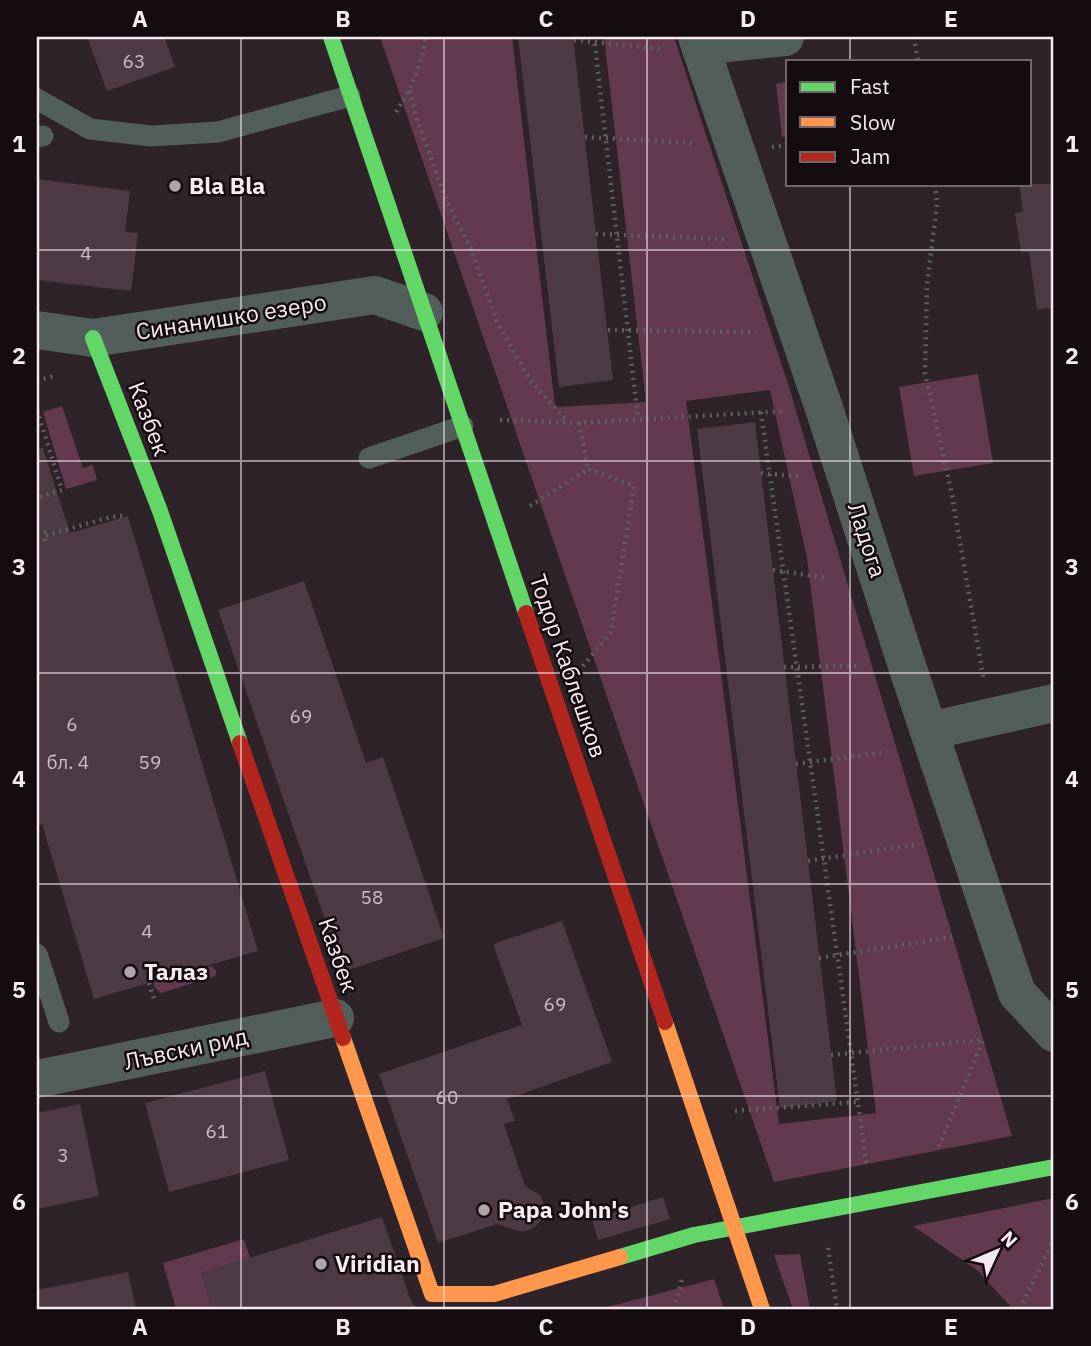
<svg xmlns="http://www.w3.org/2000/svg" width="1091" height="1346" font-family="'IBM Plex Sans',sans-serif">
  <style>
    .green { fill: #633950; fill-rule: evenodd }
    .building { fill: #4d3a44 }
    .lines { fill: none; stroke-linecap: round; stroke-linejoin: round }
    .path { stroke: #5e6060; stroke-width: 4.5; stroke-dasharray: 2 5; stroke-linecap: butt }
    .lane { stroke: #525e59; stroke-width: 21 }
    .street { stroke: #525e59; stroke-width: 38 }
    .fast { stroke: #63d668; stroke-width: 16 }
    .slow { stroke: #ff974d; stroke-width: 16 }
    .jam { stroke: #b3261e; stroke-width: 16 }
    .grid { fill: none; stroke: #f7eaf0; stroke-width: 2; stroke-opacity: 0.55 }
    .poi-dot { fill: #b0a4aa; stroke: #140c10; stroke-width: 2.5 }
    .labels { text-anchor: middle; stroke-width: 5; stroke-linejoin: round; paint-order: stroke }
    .number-label { font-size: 19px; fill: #ccbec5 }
    .poi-label { font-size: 23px; font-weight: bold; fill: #f7eaf0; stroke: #140c10; text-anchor: start }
    .street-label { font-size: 23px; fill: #f7eaf0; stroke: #140c10 }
    .neatline { fill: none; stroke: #f7eaf0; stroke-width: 2.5 }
    .grid-label { font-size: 23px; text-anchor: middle; font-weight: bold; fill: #f7eaf0 }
  </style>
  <rect width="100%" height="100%" fill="#2d2328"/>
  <g class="green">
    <path d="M380,37H512L555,407L646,402L604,37H674L789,387L1012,1136L774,1182ZM770,390L807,558L876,1113L779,1124L686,401Z"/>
    <path d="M788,82V136L782,137L776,84Z"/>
    <path d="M978,374L993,463L914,476L899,387Z"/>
    <path d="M62,406L83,468L93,465L97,480L66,489L43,412Z"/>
    <path d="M212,966L216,971V976L161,993L154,987V982Z"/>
    <path d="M1054,1198V1309H1013L977,1270L913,1226Z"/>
    <path d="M244,1239L250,1258L201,1273L212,1309H176L163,1263Z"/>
    <path d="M800,1254L810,1309H793L774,1255Z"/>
    <path d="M714,1279L724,1309H600Z"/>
  </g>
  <g class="building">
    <path d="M87,37H164L175,67L107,91Z"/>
    <path d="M518,37H573L613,380L559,387Z"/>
    <path d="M37,179L130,191L125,232L138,233L131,291L37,280Z"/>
    <path d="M1019,184H1054V308L1037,309L1029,252H1021L1015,213L1023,212Z"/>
    <path d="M755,422L837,1101L780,1108L697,429Z"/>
    <path d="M43,448L70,533L128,516L258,951L94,999L42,824L37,826V449Z"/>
    <path d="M304,581L366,763L383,757L444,938L343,972L218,610Z"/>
    <path d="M562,921L612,1062L507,1099L515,1121L504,1124L525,1186L540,1195L544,1203L541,1220L535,1227L527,1231H518L497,1224L438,1243L379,1074L522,1025L493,944Z"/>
    <path d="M265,1071L289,1160L169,1192L145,1103Z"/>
    <path d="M80,1104L99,1196L37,1209V1113Z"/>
    <path d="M663,1197L670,1219L598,1240L592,1219Z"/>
    <path d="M382,1217L411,1301L417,1309H212L201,1273Z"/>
    <path d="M128,1272L136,1309H37V1290Z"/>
  </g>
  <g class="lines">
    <g class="path">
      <path d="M594,37L638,419"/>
      <path d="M914,37L918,61"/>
      <path d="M574,40L663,49"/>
      <path d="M410,91L416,116L447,202L470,246L498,324L530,380L568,422"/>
      <path d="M396,112C412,88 421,65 426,37"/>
      <path d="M585,137L693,143"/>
      <path d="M772,147L788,145"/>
      <path d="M935,184L937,203L927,285L925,373L951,490L984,681"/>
      <path d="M596,234L725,239"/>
      <path d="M608,330L756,332"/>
      <path d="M37,381L53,376"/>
      <path d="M37,410L62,490L37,498"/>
      <path d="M761,412L867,1167"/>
      <path d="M500,420L579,423L785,411"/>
      <path d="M579,423L588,469"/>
      <path d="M761,473L802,477"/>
      <path d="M530,506L588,469"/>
      <path d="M37,534L49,531"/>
      <path d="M45,541L44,536L111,517L123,516"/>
      <path d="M773,570L826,578"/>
      <path d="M583,666L611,632L634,486L588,469"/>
      <path d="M784,667L857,666"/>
      <path d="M796,764L887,752"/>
      <path d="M808,861L919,844"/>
      <path d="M819,958L952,937"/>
      <path d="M149,983L154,999"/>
      <path d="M831,1055L983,1040L937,1151"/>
      <path d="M735,1111L856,1102"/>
      <path d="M828,1248L837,1309"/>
      <path d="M674,1309L683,1276"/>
      <path d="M1020,1309L1054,1239"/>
    </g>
    <g class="lane">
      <path d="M37,99L90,129L151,136L218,132L350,96"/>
      <path d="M37,137L43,136"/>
      <path d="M369,458L463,426"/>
      <path d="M37,954L59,1022"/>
    </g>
    <g class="street">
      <path d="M697,37L824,408L908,669L1017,993L1054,1033"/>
      <path d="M700,46L785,37"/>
      <path d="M37,330L93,338L375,295L424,312"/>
      <path d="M929,731L1054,703"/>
      <path d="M37,1079L335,1018"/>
    </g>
    <g class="fast">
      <path d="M331,37L526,613"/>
      <path d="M93,338L160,511L240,743"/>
      <path d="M620,1257L694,1235L1054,1167"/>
    </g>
    <g class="slow">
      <path d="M665,1022L762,1309"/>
      <path d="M343,1038L432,1294H494L620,1257"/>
    </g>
    <g class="jam">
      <path d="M526,613L665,1022"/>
      <path d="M240,743L343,1038"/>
    </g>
  </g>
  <path class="grid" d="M241,37V1309M444,37V1309M647,37V1309M850,37V61M850,184V1309M37,250H1054M37,461H1054M37,673H1054M37,884H1054M37,1096H1054"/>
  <g class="poi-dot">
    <circle cx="175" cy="186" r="7"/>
    <circle cx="130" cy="972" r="7"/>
    <circle cx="484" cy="1210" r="7"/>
    <circle cx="321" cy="1264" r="7"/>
  </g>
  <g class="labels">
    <g class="number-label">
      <text x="134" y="68">63</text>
      <text x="86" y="260">4</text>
      <text x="301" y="723">69</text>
      <text x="72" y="731">6</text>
      <text x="68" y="769">бл. 4</text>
      <text x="150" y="769">59</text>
      <text x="372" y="904">58</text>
      <text x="147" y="938">4</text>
      <text x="555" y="1011">69</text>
      <text x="447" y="1104">60</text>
      <text x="217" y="1138">61</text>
      <text x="63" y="1162">3</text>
    </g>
    <g class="poi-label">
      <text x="189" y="194">Bla Bla</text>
      <text x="144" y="980">Талаз</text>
      <text x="498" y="1218">Papa John's</text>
      <text x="335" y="1272">Viridian</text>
    </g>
    <g class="street-label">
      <text transform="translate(231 317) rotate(-9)" y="8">Синанишко езеро</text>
      <text transform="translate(149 419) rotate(69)" y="8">Казбек</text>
      <text transform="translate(867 540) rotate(72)" y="8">Ладога</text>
      <text transform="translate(568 666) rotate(71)" y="8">Тодор Каблешков</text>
      <text transform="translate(338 955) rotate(71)" y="8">Казбек</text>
      <text transform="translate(186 1049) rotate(-12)" y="8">Лъвски рид</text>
    </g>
  </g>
  <rect width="1091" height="1346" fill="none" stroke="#140c10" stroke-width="77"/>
  <rect x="786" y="60" width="245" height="126" fill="#140c10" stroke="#6f656a" stroke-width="2"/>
  <rect x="800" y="82" width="35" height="10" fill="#63d668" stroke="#6f656a" stroke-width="2"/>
  <text x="850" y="94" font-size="21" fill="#f7eaf0">Fast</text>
  <rect x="800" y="117" width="35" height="10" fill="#ff974d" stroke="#6f656a" stroke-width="2"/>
  <text x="850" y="130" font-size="21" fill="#f7eaf0">Slow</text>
  <rect x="800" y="152" width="35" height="10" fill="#b3261e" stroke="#6f656a" stroke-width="2"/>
  <text x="850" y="164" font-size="21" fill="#f7eaf0">Jam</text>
  <g transform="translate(997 1251) rotate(46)" stroke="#140c10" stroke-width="5" paint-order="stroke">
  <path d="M0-5L12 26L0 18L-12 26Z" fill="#f7eaf0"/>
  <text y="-10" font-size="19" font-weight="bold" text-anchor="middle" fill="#f7eaf0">N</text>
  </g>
  <rect x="38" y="38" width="1014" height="1270" class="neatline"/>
  <g class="grid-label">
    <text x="140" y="27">A</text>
    <text x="343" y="27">B</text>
    <text x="546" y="27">C</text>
    <text x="748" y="27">D</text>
    <text x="951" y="27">E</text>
    <text x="19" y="152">1</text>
    <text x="1072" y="152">1</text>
    <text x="19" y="364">2</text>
    <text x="1072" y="364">2</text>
    <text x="19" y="575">3</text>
    <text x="1072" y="575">3</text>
    <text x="19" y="787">4</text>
    <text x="1072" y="787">4</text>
    <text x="19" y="998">5</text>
    <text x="1072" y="998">5</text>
    <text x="19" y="1210">6</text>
    <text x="1072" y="1210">6</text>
    <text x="140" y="1335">A</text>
    <text x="343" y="1335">B</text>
    <text x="546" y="1335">C</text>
    <text x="748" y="1335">D</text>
    <text x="951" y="1335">E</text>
  </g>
</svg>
